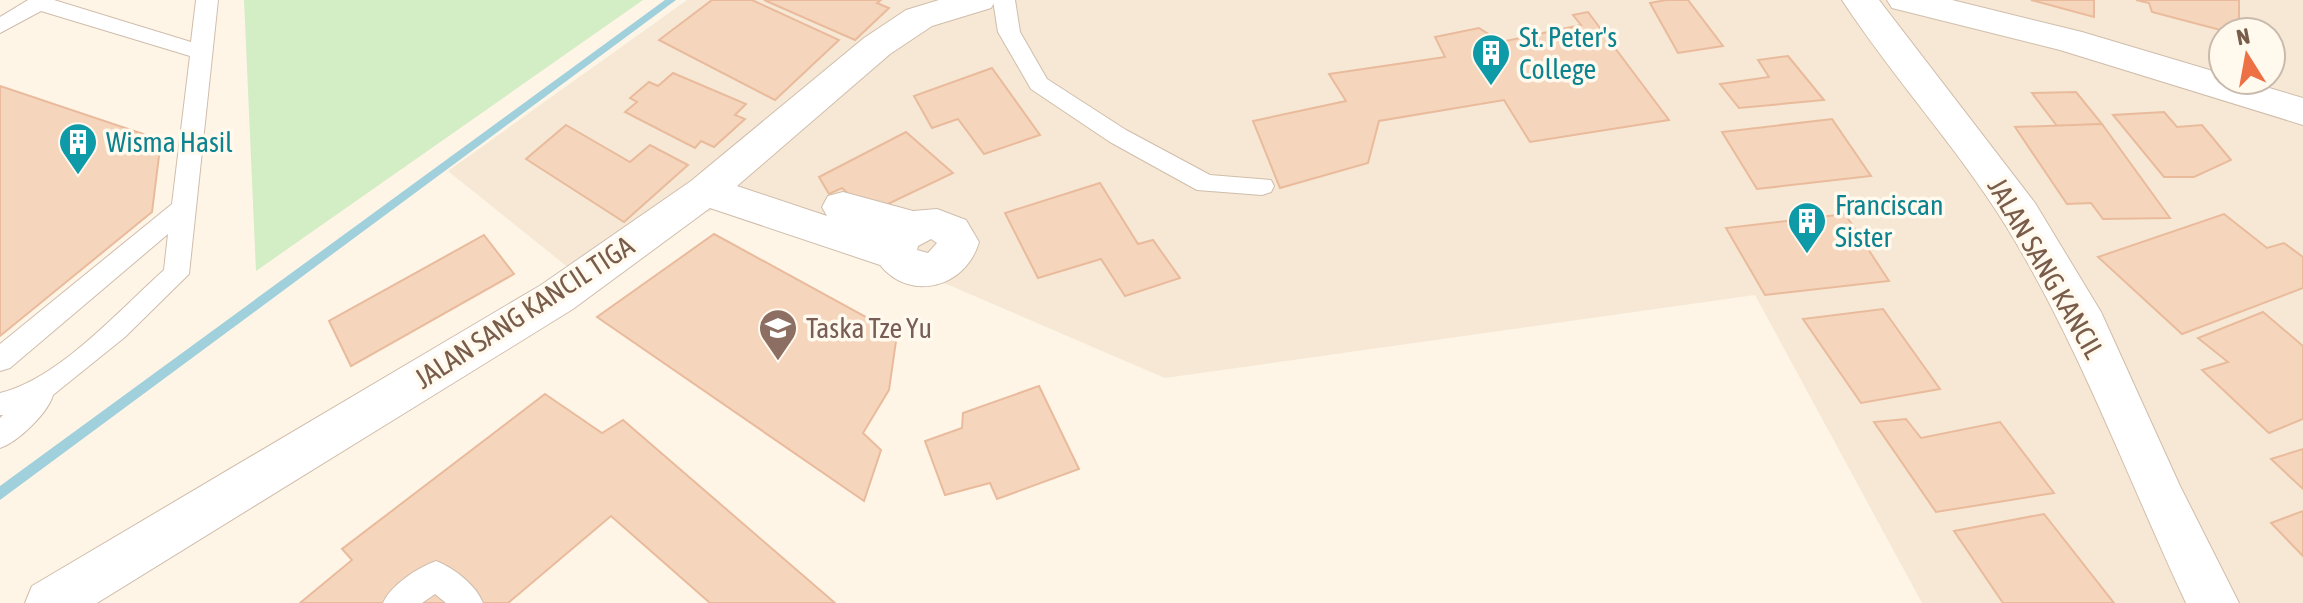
<svg xmlns="http://www.w3.org/2000/svg" width="2303" height="603" font-family="'Asap Condensed',sans-serif">
  <style>
    .residential { fill: #f6e8d4; fill-rule: evenodd }
    .green { fill: #d3edc4 }
    .lines { fill: none; stroke-linecap: round; stroke-linejoin: round }
    .stream { fill: #9fd0db; fill-rule: evenodd }
    .building { fill: #f5d5bc; stroke: #e9bb9c; stroke-width: 2 }
    .lane-casing { stroke: #d0bdab; stroke-width: 2 }
    .street-casing { stroke: #d0bdab; stroke-width: 2 }
    .lane { fill: #fff; fill-rule: evenodd }
    .street { fill: #fff; fill-rule: evenodd }
    .labels { text-anchor: middle; stroke-width: 7; stroke-linejoin: round; paint-order: stroke }
    .culture-label { font-size: 28px; fill: #0d838f; stroke: #fff9ee; text-anchor: start }
    .street-label { font-size: 28px; fill: #795c49; stroke: #fff9ee }
    .education-label { font-size: 28px; fill: #785e54; stroke: #fff9ee; text-anchor: start }
  </style>
  <rect width="100%" height="100%" fill="#fef5e7"/>
  <path class="residential" d="M687,0H2303V603H1922L1755,295L1165,378L742,196L575,273L448,171ZM2223,32H2271V80H2223Z"/>
  <path class="green" d="M244,0H643L256,271Z"/>
  <g class="lines">
    <path class="stream" d="M665,0H676L0,500V486Z"/>
  </g>
  <g class="building">
    <path d="M712,0H752L839,40L775,100L659,40Z"/>
    <path d="M764,0H881L877,3L889,8L855,40Z"/>
    <path d="M1666,0H1688L1723,46L1678,53L1650,3Z"/>
    <path d="M2031,0H2094V17Z"/>
    <path d="M2136,0H2239V32H2228L2152,12L2149,3Z"/>
    <path d="M1588,12L1669,120L1530,142L1504,100L1379,121L1368,163L1280,188L1253,121L1346,101L1329,74L1445,57L1435,37L1479,28L1501,42L1581,25L1573,15Z"/>
    <path d="M1788,56L1824,100L1739,108L1720,84L1769,77L1758,60Z"/>
    <path d="M992,68L1040,135L984,154L958,119L932,128L914,96Z"/>
    <path d="M673,73L746,104L735,115L745,119L714,147L701,141L695,148L625,112L637,102L630,98L649,82L658,86Z"/>
    <path d="M0,86L161,140L152,212L0,336Z"/>
    <path d="M2076,92L2102,124L2057,126L2032,93Z"/>
    <path d="M2164,112L2177,127L2202,125L2231,160L2194,177H2164L2113,115Z"/>
    <path d="M1832,119L1871,176L1757,189L1722,132Z"/>
    <path d="M2102,124L2170,218L2103,219L2091,203L2067,204L2015,127Z"/>
    <path d="M566,125L630,162L650,145L688,165L624,222L526,159Z"/>
    <path d="M906,132L953,173L869,213L842,188L829,194L819,177Z"/>
    <path d="M1100,183L1138,244L1153,240L1180,278L1125,296L1101,259L1038,278L1005,213Z"/>
    <path d="M1845,214L1889,281L1765,295L1726,228Z"/>
    <path d="M2224,214L2267,248L2284,243L2303,257V288L2182,334L2098,257Z"/>
    <path d="M714,234L897,334L889,390L863,433L881,450L864,501L597,317Z"/>
    <path d="M484,235L514,274L351,366L329,321Z"/>
    <path d="M1883,309L1940,389L1861,403L1803,319Z"/>
    <path d="M2263,312L2303,346V419L2269,433L2202,370L2228,362L2198,338Z"/>
    <path d="M1039,386L1079,469L997,499L990,483L945,495L925,441L962,428L963,413Z"/>
    <path d="M545,394L602,433L623,420L835,603H710L611,516L508,603H300L352,560L342,549Z"/>
    <path d="M1906,419L1921,438L2000,422L2054,493L1936,512L1874,422Z"/>
    <path d="M2303,449V489L2271,459Z"/>
    <path d="M2303,511V556L2271,523Z"/>
    <path d="M2044,514L2114,603H2003L1954,531Z"/>
  </g>
  <g class="lines">
    <g class="lane-casing">
      <g id="lane">
        <path d="M28,0H54L191,42L196,0H218L189,274L125,337L53,395C48,413 18,442 0,448V418L3,415H0V393C59,379 119,310 164,270L168,234L10,368L0,371V344L172,204L190,56L41,11L0,33V17Z"/>
        <path d="M993,0H1015L1020,32L1047,79L1126,130L1210,175L1271,180L1274,186L1271,192L1262,195L1197,190L1110,142L1031,89L998,32Z"/>
        <path d="M436,561C454,568 476,585 483,603H446L435,594L422,603H383C391,585 417,568 436,561Z"/>
      </g>
    </g>
    <g class="street-casing">
      <g id="street">
        <path d="M939,0H996L991,8L932,26L890,54L737,186L827,216L822,207L828,196L843,192L913,211L937,209L966,220L979,242C966,287 911,303 880,265L710,208L573,309L97,603H25L32,586L541,285L691,181L864,38L906,10ZM931,239L937,243L928,253L917,250L918,246Z"/>
        <path d="M1842,0H1879L2035,203L2101,312L2180,486L2239,603H2186C2127,477 2079,345 2006,226C1957,147 1893,78 1842,0Z"/>
        <path d="M1887,0H1952L2082,32L2223,74V80H2242L2303,98V125L2060,50L1892,8Z"/>
      </g>
    </g>
    <use href="#lane" class="lane"/>
    <use href="#street" class="street"/>
  </g>
  <defs>
    <g id="building-pin" transform="scale(2)"><path d="M0 17L-7.5 6A9.5 9.5 0 1 1 7.5 6Z" fill="#0f9aa8" stroke="#fff9ee"/><path d="M-4-6H4V6H1V3H-1V6H-4ZM-2.5-4.3h1.7v1.8h-1.7ZM.8-4.3h1.7v1.8H.8ZM-2.5-1h1.7V.8h-1.7ZM.8-1h1.7V.8H.8Z" fill="#fff"/></g>
    <g id="school-pin" transform="scale(2)"><path d="M0 17L-7.5 6A9.5 9.5 0 1 1 7.5 6Z" fill="#8d6e63" stroke="#fff9ee"/><path d="M0-5L7-2L0 1L-7-2ZM-4 1L0 2.5L4 1V4Q0 6-4 4Z" fill="#fff"/></g>
  </defs>
  <g fill-rule="evenodd">
    <use href="#building-pin" x="1491" y="53"/>
    <use href="#building-pin" x="78" y="142"/>
    <use href="#building-pin" x="1807" y="221"/>
    <use href="#school-pin" x="778" y="328"/>
  </g>
  <g class="labels">
    <g class="culture-label">
      <text x="1519" y="47">St. Peter's<tspan x="1519" dy="32">College</tspan></text>
      <text x="106" y="152">Wisma Hasil</text>
      <text x="1835" y="215">Franciscan<tspan x="1835" dy="32">Sister</tspan></text>
    </g>
    <g class="street-label">
      <text transform="translate(2046 268) rotate(60)" y="10">JALAN SANG KANCIL</text>
      <text transform="translate(524 312) rotate(-33)" y="10">JALAN SANG KANCIL TIGA</text>
    </g>
    <g class="education-label">
      <text x="806" y="338">Taska Tze Yu</text>
    </g>
  </g>
  <g transform="translate(2247 56) rotate(349)"><circle r="38" fill="#fff9ee" stroke="#c9baac" stroke-width="2"/>
  <path d="M0-6L14 30L0 20L-14 30Z" fill="#ee7045"/>
  <text y="-12" font-size="22" font-weight="bold" text-anchor="middle" fill="#795c49">N</text>
  </g>
</svg>
